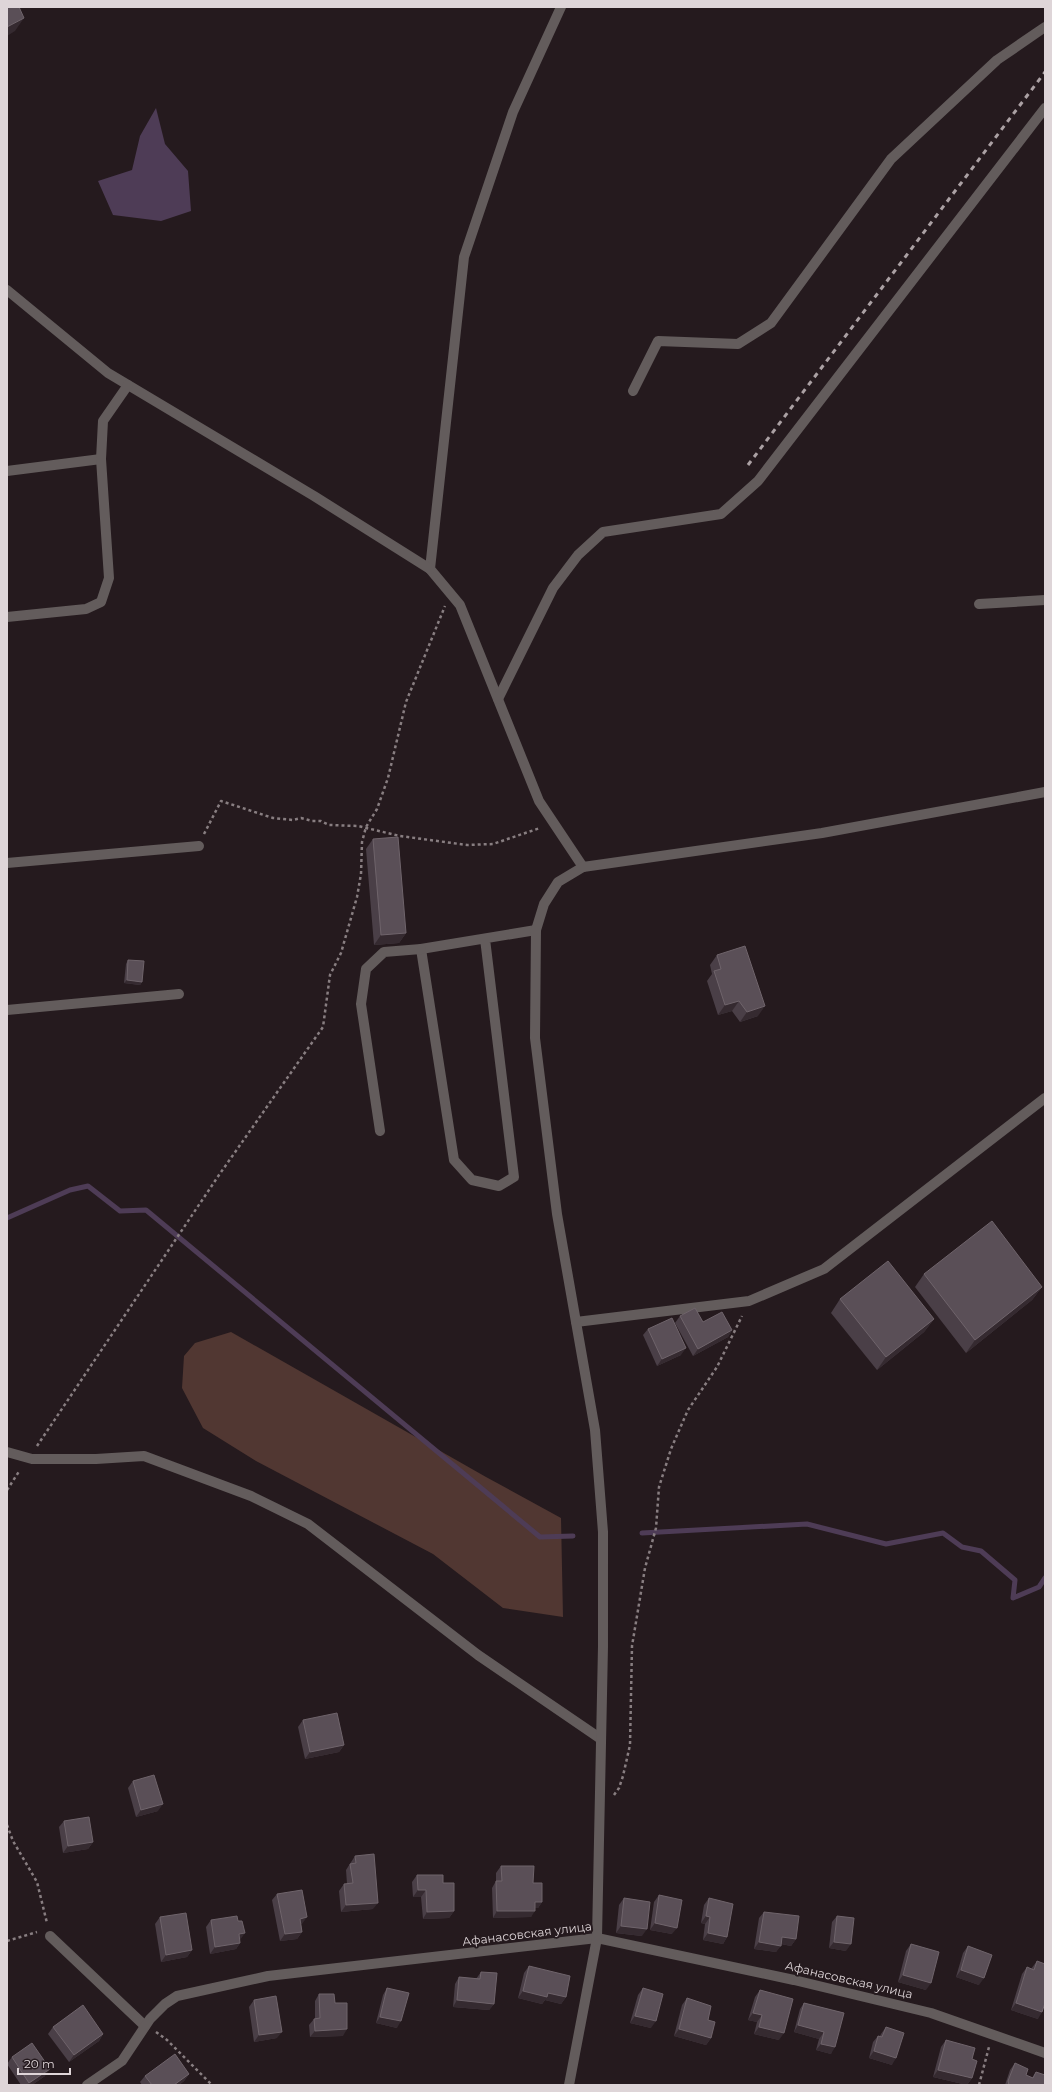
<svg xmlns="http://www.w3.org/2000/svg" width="1052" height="2092" font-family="Montserrat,sans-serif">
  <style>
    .green { fill: #513732 }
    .water { fill: #4e3c56 }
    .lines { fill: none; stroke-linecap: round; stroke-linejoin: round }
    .stream { stroke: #4e3c56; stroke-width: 5 }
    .path { stroke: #887e81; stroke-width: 2.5; stroke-dasharray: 3 3; stroke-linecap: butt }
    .minor { stroke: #635c5c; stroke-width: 10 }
    .rail { stroke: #aba1a4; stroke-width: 3; stroke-dasharray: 5 5; stroke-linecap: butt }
    .wall { fill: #4a3f47 }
    .shaded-wall { fill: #352a30 }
    .building { fill: #5a4f57; stroke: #6f646b }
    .labels { text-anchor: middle; stroke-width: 4; stroke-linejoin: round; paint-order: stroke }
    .street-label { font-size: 12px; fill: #ded5d8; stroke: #251a1e }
  </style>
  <rect width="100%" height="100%" fill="#251a1e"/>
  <path class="green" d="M231,1332L486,1477L561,1518L563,1617L503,1608L433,1554L256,1461L203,1428L182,1388L184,1356L195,1343Z"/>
  <path class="water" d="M156,108L165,144L188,171L191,211L161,221L113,215L98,181L132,170L140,136Z"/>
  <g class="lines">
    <g class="stream">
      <path d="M7,1218L70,1190L88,1186L120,1211L146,1210L540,1537L573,1536"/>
      <path d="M642,1533L807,1524L886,1544L943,1533L962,1547L981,1551L1015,1580L1013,1598L1039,1587L1045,1578"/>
    </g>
    <g class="path">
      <path d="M204,834L221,801L273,818L293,820L301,818L312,821H321L329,825L358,826L400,836L467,845L493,844L540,828"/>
      <path d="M37,1446L219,1175L323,1027L330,975L341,953L357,897L361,874L362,842L366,827L377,809L388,778L406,702L445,606"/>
      <path d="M7,1490L20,1470"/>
      <path d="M614,1795L619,1788L623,1776L630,1745L632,1646L645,1568L656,1528L659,1487L671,1449L688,1410L717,1367L742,1316"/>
      <path d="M7,1825L13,1841L37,1882L47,1923"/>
      <path d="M7,1941L37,1932"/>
      <path d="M156,2032L167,2040L212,2085"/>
      <path d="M979,2085L989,2047"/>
    </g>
    <g class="minor">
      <path d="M561,7L513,112L464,257L430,569L460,605L539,801L583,867"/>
      <path d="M7,290L108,373L314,496L430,569"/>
      <path d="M633,391L658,341L738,344L771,323L891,159L997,60L1045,27"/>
      <path d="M7,471L101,459"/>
      <path d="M979,604L1045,600"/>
      <path d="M7,617L86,609L101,602L109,578L101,459L103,421L128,385"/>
      <path d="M498,699L553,588L578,555L603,532L721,514L758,481L1045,108"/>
      <path d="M7,863L199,846"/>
      <path d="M485,939L514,1177L499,1186L472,1180L454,1160L421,949L536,930"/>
      <path d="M7,1010L179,994"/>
      <path d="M380,1131L361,1004L366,969L384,952L421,949"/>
      <path d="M576,1322L749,1301L824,1269L1045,1098"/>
      <path d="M7,1452L32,1459H96L144,1456L251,1496L308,1524L478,1655L601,1739"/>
      <path d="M50,1936L145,2026"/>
      <path d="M87,2085L122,2061L150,2019L165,2004L177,1996L268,1976L597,1938L794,1980L931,2013L1045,2053"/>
      <path d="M569,2085L597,1938L603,1646V1532L595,1430L557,1214L535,1038L536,930L544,904L558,882L583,867L822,833L1045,792"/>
    </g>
    <path class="rail" d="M748,465L1045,72"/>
  </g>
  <g class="wall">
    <path d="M373,839L406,933L399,943L374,945L366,849Z"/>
    <path d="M717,955L758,1016L740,1022L732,1011L718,1015L707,981L712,974L710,965Z"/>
    <path d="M128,960L142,982L140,985L124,983L126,964Z"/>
    <path d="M924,1274L1042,1287L1032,1300L966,1353L915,1287Z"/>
    <path d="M840,1299L934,1319L924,1332L877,1370L831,1313Z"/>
    <path d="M680,1316L703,1322L732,1330L728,1337L693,1356L675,1323Z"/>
    <path d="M648,1329L681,1355L657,1366L643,1335Z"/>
    <path d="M303,1720L344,1745L339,1752L305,1759L298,1727Z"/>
    <path d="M133,1781L158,1811L136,1817L128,1788Z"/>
    <path d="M64,1821L93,1842L88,1849L63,1853L59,1827Z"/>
    <path d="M355,1856L373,1909L341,1912L339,1891L344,1884H347L346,1870Z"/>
    <path d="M501,1866L533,1883L542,1902L538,1908H535L531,1917L493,1918L492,1888L496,1881V1873Z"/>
    <path d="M417,1875L443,1883L454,1911L449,1918L423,1919L421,1897H413L412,1882Z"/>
    <path d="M277,1894L302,1924H301L302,1932L297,1939L280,1941L272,1900Z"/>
    <path d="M659,1895L672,1934L650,1930L654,1902Z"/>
    <path d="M624,1898L642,1936L616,1933L619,1905Z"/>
    <path d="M709,1898L727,1937L723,1944L703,1940L705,1924L701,1923L704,1905Z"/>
    <path d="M764,1912L796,1939L791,1946L781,1944L776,1952L754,1949L759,1918Z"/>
    <path d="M837,1916L846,1951L829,1948L832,1922Z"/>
    <path d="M160,1917L192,1950L187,1957L161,1962L155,1924Z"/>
    <path d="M211,1920L238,1921L240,1943L236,1949L210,1954L206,1927Z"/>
    <path d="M911,1944L926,1990L898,1982L906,1951Z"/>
    <path d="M968,1946L979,1985L956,1977L963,1953Z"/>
    <path d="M1037,1961L1038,2019L1011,2010L1022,1974L1027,1967L1031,1969Z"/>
    <path d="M529,1966L566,1997L561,2004L545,2000L542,2004L518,1998L524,1973Z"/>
    <path d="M481,1972L494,2004L489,2010L453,2007L455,1984L459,1977L476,1979Z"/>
    <path d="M387,1988L397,2028L376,2023L383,1995Z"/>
    <path d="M643,1988L651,2028L630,2023L638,1995Z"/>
    <path d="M760,1990L779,2040L754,2034L757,2022L748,2020L755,1997Z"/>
    <path d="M319,1994L335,2003L343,2036L310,2037L309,2025L314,2019H315V2001Z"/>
    <path d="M687,1998L708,2020L711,2038L706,2045L674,2036L682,2005Z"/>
    <path d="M254,2000L277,2038L254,2042L249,2007Z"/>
    <path d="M804,2003L844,2013L831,2054L816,2050L819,2039L794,2032L800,2009Z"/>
    <path d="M53,2027L103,2034L99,2041L69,2062L48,2034Z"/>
    <path d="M886,2027L892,2065L869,2058L873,2042L878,2036H880L881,2034Z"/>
    <path d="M946,2040L972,2059V2078L967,2085L933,2077L941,2047Z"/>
    <path d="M12,2057L45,2076L32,2085H21L7,2064Z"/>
    <path d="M1015,2063L1026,2075L1032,2078L1036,2072L1045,2085H1005L1010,2070Z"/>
    <path d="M189,2074L184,2081L179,2085H142L140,2082L145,2076Z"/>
  </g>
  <g class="shaded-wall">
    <path d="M24,18L15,31L7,36V27Z"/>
    <path d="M406,933L399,943L374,945L381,935Z"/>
    <path d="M127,980L142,982L140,985L124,983Z"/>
    <path d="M739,1001L732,1011L718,1015L725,1005Z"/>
    <path d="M765,1006L758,1016L740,1022L747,1012Z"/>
    <path d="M1042,1287L1032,1300L966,1353L975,1340Z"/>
    <path d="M934,1319L924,1332L877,1370L886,1357Z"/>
    <path d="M732,1330L728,1337L693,1356L698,1349Z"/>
    <path d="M686,1348L681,1355L657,1366L662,1359Z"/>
    <path d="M344,1745L339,1752L305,1759L310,1752Z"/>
    <path d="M163,1804L158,1811L136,1817L141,1810Z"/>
    <path d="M93,1842L88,1849L63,1853L68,1846Z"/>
    <path d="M418,1890H426L421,1897H413Z"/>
    <path d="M535,1902H542L538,1908H531Z"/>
    <path d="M378,1903L373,1909L341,1912L346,1905Z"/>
    <path d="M454,1911L449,1918L423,1919L427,1912Z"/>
    <path d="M497,1911H535L531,1917L493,1918Z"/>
    <path d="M706,1916L710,1917L705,1924L701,1923Z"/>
    <path d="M307,1917L302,1924L295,1925L300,1919Z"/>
    <path d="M655,1923L677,1928L672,1934L650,1930Z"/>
    <path d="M621,1926L647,1929L642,1936L616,1933Z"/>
    <path d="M302,1932L297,1939L280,1941L285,1934Z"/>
    <path d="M245,1933L240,1940L239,1934Z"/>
    <path d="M708,1933L727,1937L723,1944L703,1940Z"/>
    <path d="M782,1937L796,1939L791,1946L777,1943Z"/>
    <path d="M759,1942L781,1946L776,1952L754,1949Z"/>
    <path d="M834,1942L851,1944L846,1951L829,1948Z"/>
    <path d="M240,1943L236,1949L210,1954L215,1947Z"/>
    <path d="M192,1950L187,1957L161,1962L166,1955Z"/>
    <path d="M961,1970L984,1978L979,1985L956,1977Z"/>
    <path d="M903,1975L931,1983L926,1990L898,1982Z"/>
    <path d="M523,1991L548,1993L566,1997L561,2004L545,2000L542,2004L518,1998Z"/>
    <path d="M457,2000L494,2004L489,2010L453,2007Z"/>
    <path d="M1016,2003L1042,2012L1038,2019L1011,2010Z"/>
    <path d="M753,2013L762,2015L757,2022L748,2020Z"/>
    <path d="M635,2016L656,2021L651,2028L630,2023Z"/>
    <path d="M380,2017L401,2021L397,2028L376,2023Z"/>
    <path d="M798,2025L824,2032L819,2039L794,2032Z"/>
    <path d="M759,2027L784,2033L779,2040L754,2034Z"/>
    <path d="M347,2029L343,2036L310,2037L315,2031Z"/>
    <path d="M679,2029L711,2038L706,2045L674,2036Z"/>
    <path d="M282,2032L277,2038L254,2042L259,2035Z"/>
    <path d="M103,2034L99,2041L69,2062L74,2055Z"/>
    <path d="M821,2044L835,2047L831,2054L816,2050Z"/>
    <path d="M874,2051L896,2058L892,2065L869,2058Z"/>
    <path d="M50,2069L45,2076L32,2085H28L29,2083Z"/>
    <path d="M938,2070L972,2078L967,2085L933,2077Z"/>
    <path d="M189,2074L184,2081L179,2085H174Z"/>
  </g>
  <g class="building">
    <path d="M7,7H19L24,18L7,27Z"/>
    <path d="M398,837L406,933L381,935L373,839Z"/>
    <path d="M745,946L765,1006L747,1012L739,1001L725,1005L714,971L721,969L717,955Z"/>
    <path d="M128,960L144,961L142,982L127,980Z"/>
    <path d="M992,1221L1042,1287L975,1340L924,1274Z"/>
    <path d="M888,1261L934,1319L886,1357L840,1299Z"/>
    <path d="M695,1308L703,1322L722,1312L732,1330L698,1349L680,1316Z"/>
    <path d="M672,1318L686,1348L662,1359L648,1329Z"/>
    <path d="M337,1713L344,1745L310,1752L303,1720Z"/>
    <path d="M154,1775L163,1804L141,1810L133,1781Z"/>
    <path d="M89,1817L93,1842L68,1846L64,1821Z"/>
    <path d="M374,1854L378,1903L346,1905L344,1884L353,1883L350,1864L356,1863L355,1856Z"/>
    <path d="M501,1866H534L533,1883H542V1902H535V1911H497L496,1881H502Z"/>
    <path d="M417,1875H443V1883H454V1911L427,1912L426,1890H418Z"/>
    <path d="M302,1890L307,1917L300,1919L302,1932L285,1934L277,1894Z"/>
    <path d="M659,1895L682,1900L677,1928L655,1923Z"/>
    <path d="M624,1898L650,1902L647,1929L621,1926Z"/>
    <path d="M709,1898L733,1904L727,1937L708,1933L710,1917L706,1916Z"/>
    <path d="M764,1912L799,1916L796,1939L782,1937L781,1946L759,1942Z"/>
    <path d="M186,1913L192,1950L166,1955L160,1917Z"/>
    <path d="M237,1916L238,1921H242L245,1933L239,1934L240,1943L215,1947L211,1920Z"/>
    <path d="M837,1916L854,1918L851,1944L834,1942Z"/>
    <path d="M911,1944L939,1952L931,1983L903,1975Z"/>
    <path d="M968,1946L992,1955L984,1978L961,1970Z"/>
    <path d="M1037,1961L1045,1964V2003L1042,2012L1016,2003L1027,1967L1034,1970Z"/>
    <path d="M529,1966L570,1976L566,1997L548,1993L547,1997L523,1991Z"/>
    <path d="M481,1972L497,1973L494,2004L457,2000L459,1977L480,1979Z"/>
    <path d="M387,1988L409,1993L401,2021L380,2017Z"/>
    <path d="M643,1988L663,1994L656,2021L635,2016Z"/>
    <path d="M760,1990L793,1999L784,2033L759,2027L762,2015L753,2013Z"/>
    <path d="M319,1994H334L335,2003H347V2029L315,2031L314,2019L320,2018Z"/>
    <path d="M276,1996L282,2032L259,2035L254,2000Z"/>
    <path d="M687,1998L711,2006L708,2020L715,2022L711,2038L679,2029Z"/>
    <path d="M804,2003L844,2013L835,2047L821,2044L824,2032L798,2025Z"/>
    <path d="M83,2005L103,2034L74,2055L53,2027Z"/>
    <path d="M886,2027L904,2033L896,2058L874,2051L878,2036L882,2037Z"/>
    <path d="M946,2040L975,2048L972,2059L977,2061L972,2078L938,2070Z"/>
    <path d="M32,2043L50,2069L29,2083L12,2057Z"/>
    <path d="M175,2054L189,2074L174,2085H152L145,2076Z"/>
    <path d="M1015,2063L1028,2069L1026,2075L1033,2078L1036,2072L1045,2075V2085H1009L1008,2081Z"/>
  </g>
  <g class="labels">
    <g class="street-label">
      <text transform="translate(527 1934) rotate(-7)" y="4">Афанасовская улица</text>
      <text transform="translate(849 1980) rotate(13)" y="4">Афанасовская улица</text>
    </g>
  </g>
  <rect width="1052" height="2092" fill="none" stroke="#ded5d8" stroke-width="16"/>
  <path d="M18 2068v6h52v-6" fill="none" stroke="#ded5d8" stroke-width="2"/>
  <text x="24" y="2068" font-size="12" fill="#ded5d8" stroke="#251a1e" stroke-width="3" paint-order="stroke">20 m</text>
</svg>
